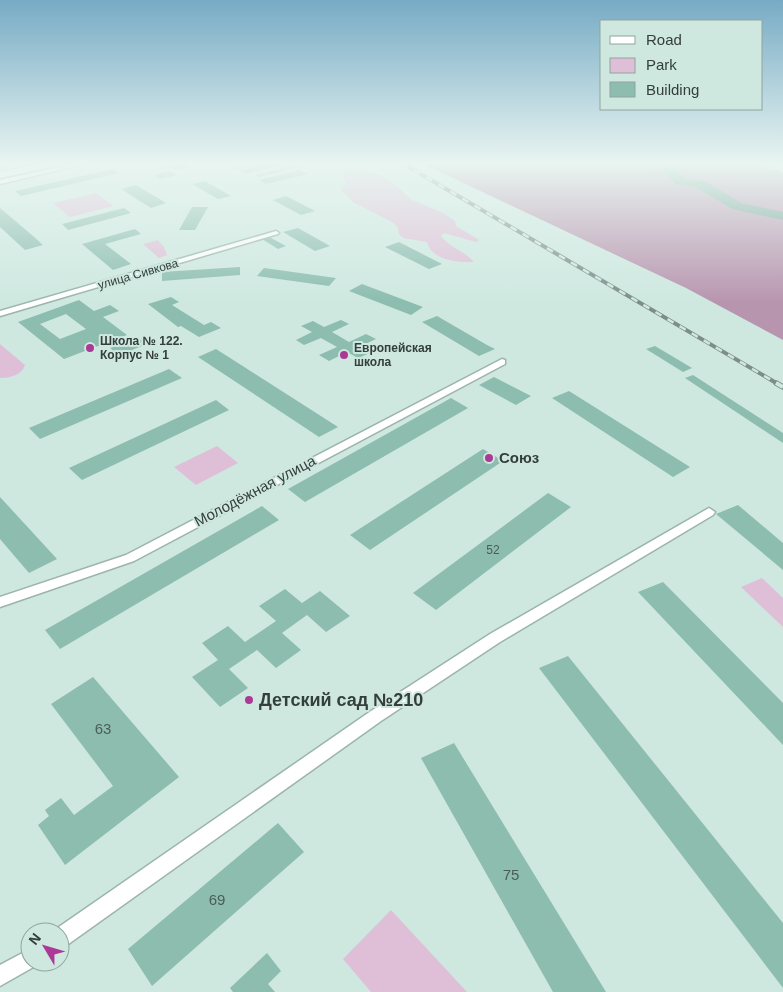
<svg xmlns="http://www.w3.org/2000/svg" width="783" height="992" font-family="Arial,sans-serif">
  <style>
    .green { fill: #dfbfd7 }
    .forest { fill: #b895af }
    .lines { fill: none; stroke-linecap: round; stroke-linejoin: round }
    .river { fill: #6e9d90; fill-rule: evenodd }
    .building { fill: #8cbdaf; fill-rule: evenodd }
    .minor-casing { stroke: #9bb4ac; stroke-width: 3 }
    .primary-casing { stroke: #9bb4ac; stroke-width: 2 }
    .minor { fill: #fff; fill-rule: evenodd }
    .primary { fill: #fff; fill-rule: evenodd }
    .rail-far1-casing { stroke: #7d8e89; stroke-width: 4 }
    .rail-casing { stroke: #7d8e89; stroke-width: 5.5 }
    .rail-far1 { stroke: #cee8e0; stroke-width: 2.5; stroke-dasharray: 7; stroke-linecap: butt }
    .rail { stroke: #cee8e0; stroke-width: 4; stroke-dasharray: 11; stroke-linecap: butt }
    .poi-dot { fill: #ab3a97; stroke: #cee8e0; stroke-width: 2 }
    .labels { text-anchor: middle; stroke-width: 4; stroke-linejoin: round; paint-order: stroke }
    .far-street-label { font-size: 12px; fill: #343e3b; stroke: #cee8e0 }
    .far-poi-label { font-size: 12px; font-weight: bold; fill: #343e3b; stroke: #cee8e0; text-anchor: start }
    .number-label { font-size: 12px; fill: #4a5e58 }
    .poi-label { font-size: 15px; font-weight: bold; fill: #343e3b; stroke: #cee8e0; text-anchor: start }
    .street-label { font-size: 15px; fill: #343e3b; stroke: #cee8e0 }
    .near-number-label { font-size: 15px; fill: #4a5e58 }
    .near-poi-label { font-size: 18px; font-weight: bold; fill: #343e3b; stroke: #cee8e0; text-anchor: start }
  </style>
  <rect width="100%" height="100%" fill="#cee8e0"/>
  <g class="green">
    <path d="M364,170L386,177L412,200L441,212L455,221L456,226L479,240L476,242L444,233L441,236C450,248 465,251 474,262C459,263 431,260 427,242L403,238L399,234L398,228L394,223L353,202L341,190L346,182L342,176L345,171Z"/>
    <path d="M96,193L113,206L70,217L53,203Z"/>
    <path d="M158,240L164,247L167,255L159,258L143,244Z"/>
    <path d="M0,344L25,365C22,375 10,378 0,378Z"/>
    <path d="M217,446L238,463L196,485L174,467Z"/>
    <path d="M762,578L783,598V627L741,587Z"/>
    <path d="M391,910L467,992H371L343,959Z"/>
  </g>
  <path class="forest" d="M421,163H751L783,172V340L686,288Z"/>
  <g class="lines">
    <path class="river" d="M616,163H669L685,178L705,181L741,203L783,212V220L732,209L696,187L676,184L661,169L622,167Z"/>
  </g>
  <g class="building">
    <path d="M162,163H183L191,167L176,170Z"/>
    <path d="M253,163H261L233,170L230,168Z"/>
    <path d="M271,163H290L246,174L240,170Z"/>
    <path d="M299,164L303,166L259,177L256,175Z"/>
    <path d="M113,169L119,173L21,196L15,191Z"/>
    <path d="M300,170L308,174L266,184L259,180Z"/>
    <path d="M171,171L177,175L160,179L154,175Z"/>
    <path d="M205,181L231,196L218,199L192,184Z"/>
    <path d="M136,185L166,203L151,208L121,189Z"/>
    <path d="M286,196L315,211L301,215L273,200Z"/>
    <path d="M192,207H208L195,230H179Z"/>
    <path d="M0,208L33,236L43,245L25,250L0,227Z"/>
    <path d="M124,208L131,213L68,230L62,224Z"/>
    <path d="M298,228L330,246L315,251L283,232Z"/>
    <path d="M135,229L141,234L105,244L131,264L113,270L82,244Z"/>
    <path d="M269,237L286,246L278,249L262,239Z"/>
    <path d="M399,242L442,264L429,269L385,247Z"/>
    <path d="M240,267V275L162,281V272Z"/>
    <path d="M264,268L336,278L329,286L257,276Z"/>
    <path d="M362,284L423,307L411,315L349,291Z"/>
    <path d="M171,297L179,302L172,305L204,325L211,322L221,328L199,337L181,326L178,327L148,304Z"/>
    <path d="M79,300L94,311L110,305L119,311L103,317L127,335L64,359L18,322ZM66,314L86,329L60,339L40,324Z"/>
    <path d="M437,316L487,345L495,349L479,356L422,322Z"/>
    <path d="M341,320L349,324L332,332L349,342L366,334L376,339L359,347L370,353L358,358L347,352L329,361L319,355L337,347L321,338L304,345L296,340L312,332L301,326L313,321L324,327Z"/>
    <path d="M143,339L149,343L125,353L121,350L115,352L110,348L122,344L125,346Z"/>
    <path d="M655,346L692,368L683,372L646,349Z"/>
    <path d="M216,349L338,427L319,437L198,357Z"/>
    <path d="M169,369L182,378L40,439L29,428Z"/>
    <path d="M693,375L783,433V443L685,378Z"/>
    <path d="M494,377L531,396L516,405L479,385Z"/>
    <path d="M569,391L690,467L673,477L552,398Z"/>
    <path d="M451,398L468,408L305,502L288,489Z"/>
    <path d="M216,400L229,410L82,480L69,468Z"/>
    <path d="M483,449L503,461L370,550L350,535Z"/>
    <path d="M548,493L571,507L436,610L413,593Z"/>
    <path d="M0,497L57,559L29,573L0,539Z"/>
    <path d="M738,505L783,543V570L716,514Z"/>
    <path d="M262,506L279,520L60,649L45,630Z"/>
    <path d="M663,582L783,703V745L638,592Z"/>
    <path d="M285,589L302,603L320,591L350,616L326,632L307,615L282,633L301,650L276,668L257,650L229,669L248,688L220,707L192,677L218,660L202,643L228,626L245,642L276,621L259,606Z"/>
    <path d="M568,656L783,923V988L539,668Z"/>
    <path d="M93,677L179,777L65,865L38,825L49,816L45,810L61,798L74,815L113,786L51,704Z"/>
    <path d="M454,743L606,992H553L421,758Z"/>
    <path d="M278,823L304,852L152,986L128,949Z"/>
    <path d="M267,953L281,971L268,984L275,992H233L230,988Z"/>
  </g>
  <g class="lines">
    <g class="minor-casing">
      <g id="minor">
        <path d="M0,163H10L0,166Z"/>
        <path d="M79,163H89L0,184V180Z"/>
        <path d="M276,231L279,233L278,234L0,316V311Z"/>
        <path d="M502,359L505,360V364L134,561L0,607V597L126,555Z"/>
        <path d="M709,508L715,512L713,515L500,642L381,721L67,945L60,947V932L53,931L371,711L490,634Z"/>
        <path d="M30,949V962H38L37,965L0,986V965Z"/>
      </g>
    </g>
    <g class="primary-casing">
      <path id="primary" d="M44,163H60L58,165L0,178V172Z"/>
    </g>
    <use href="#minor" class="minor"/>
    <use href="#primary" class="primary"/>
    <g class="rail-far1-casing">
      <path id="rail-far1" d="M402,163L778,384"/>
    </g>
    <g class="rail-casing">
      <path id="rail" d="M776,383L783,387"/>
    </g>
    <use href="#rail-far1" class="rail-far1"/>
    <use href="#rail" class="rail"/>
  </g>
  <linearGradient id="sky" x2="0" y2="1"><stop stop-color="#77abc5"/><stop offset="0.54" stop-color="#e9f5f1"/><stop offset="1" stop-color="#e9f5f1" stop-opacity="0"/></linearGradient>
  <rect width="783" height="302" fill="url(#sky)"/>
  <g class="poi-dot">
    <circle cx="90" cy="348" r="5"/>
    <circle cx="344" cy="355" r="5"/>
    <circle cx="489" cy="458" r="5"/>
    <circle cx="249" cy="700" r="5"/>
  </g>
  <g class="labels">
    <g class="far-street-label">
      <text transform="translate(138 274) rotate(-16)" y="4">улица Сивкова</text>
    </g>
    <g class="far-poi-label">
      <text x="100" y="345">Школа № 122.<tspan x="100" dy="14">Корпус № 1</tspan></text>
      <text x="354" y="352">Европейская<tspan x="354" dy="14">школа</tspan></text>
    </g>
    <g class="number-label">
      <text x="493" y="554">52</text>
    </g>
    <g class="poi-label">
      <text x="499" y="463">Союз</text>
    </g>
    <g class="street-label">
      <text transform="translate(255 491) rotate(-28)" y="5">Молодёжная улица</text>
    </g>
    <g class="near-number-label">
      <text x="103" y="734">63</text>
      <text x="511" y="880">75</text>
      <text x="217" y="905">69</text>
    </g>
    <g class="near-poi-label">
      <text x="259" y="706">Детский сад №210</text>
    </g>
  </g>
  <rect x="600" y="20" width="162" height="90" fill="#cee8e0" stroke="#90a49e"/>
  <rect x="610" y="36" width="25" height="8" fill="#ffffff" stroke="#90a49e"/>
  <text x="646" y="45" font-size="15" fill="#343e3b">Road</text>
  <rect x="610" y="58" width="25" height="15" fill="#dfbfd7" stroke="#90a49e"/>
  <text x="646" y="70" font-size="15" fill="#343e3b">Park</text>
  <rect x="610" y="82" width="25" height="15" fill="#8cbdaf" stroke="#90a49e"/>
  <text x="646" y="95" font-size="15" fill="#343e3b">Building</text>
  <g transform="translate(45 947) rotate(308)"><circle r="24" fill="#cee8e0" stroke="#90a49e"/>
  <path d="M0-4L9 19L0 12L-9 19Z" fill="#ab3a97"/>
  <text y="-8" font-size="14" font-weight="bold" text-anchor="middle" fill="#343e3b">N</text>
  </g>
</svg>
